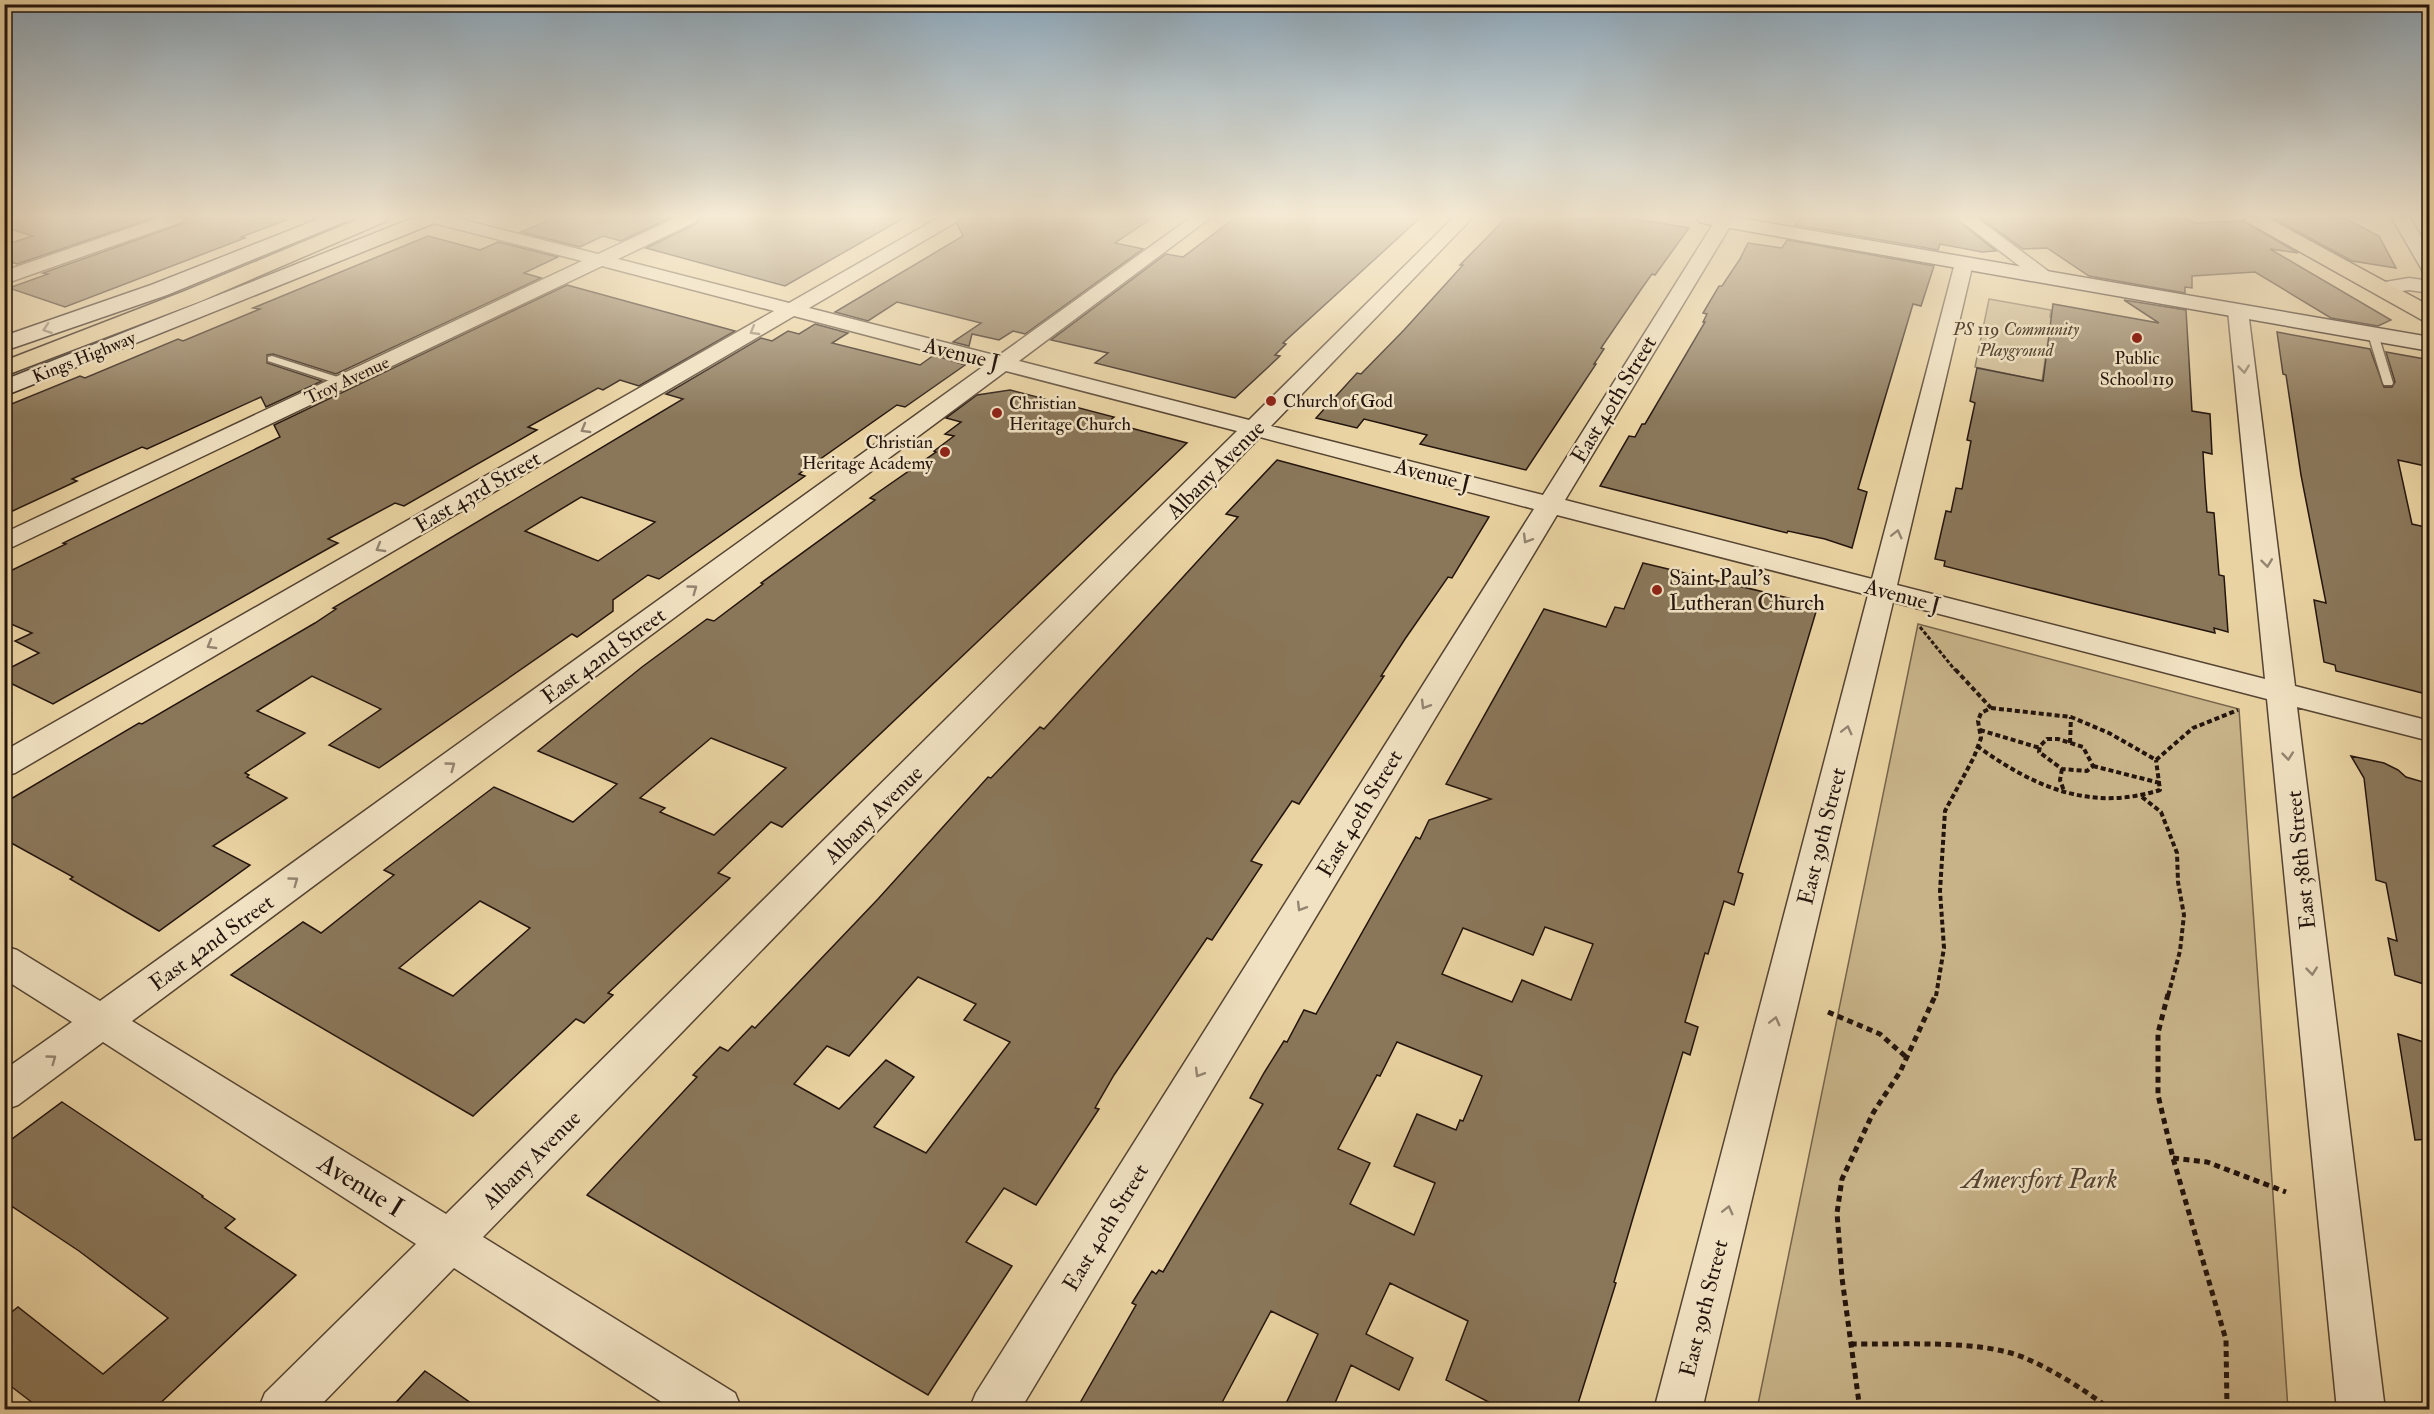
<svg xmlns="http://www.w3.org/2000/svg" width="2434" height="1414" font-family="'IM FELL Double Pica',serif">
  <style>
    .green { fill: #c8b389; stroke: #76644b; stroke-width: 1.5 }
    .building { fill: #8a775a; stroke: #23140d; stroke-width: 1.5; fill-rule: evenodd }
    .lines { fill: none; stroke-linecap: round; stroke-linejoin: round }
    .lane-casing { stroke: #554432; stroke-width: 3 }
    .street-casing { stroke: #554432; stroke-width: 3 }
    .secondary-casing { stroke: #23140d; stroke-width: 3 }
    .primary-casing { stroke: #23140d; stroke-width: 3 }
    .path-far2 { stroke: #23140d; stroke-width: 3; stroke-dasharray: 4 2; stroke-linecap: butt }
    .path-far1 { stroke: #23140d; stroke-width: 4; stroke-dasharray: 5 3; stroke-linecap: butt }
    .path { stroke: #23140d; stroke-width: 5; stroke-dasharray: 6 4.5; stroke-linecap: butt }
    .lane { fill: #f1e2c3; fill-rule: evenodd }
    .street { fill: #f1e2c3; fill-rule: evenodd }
    .secondary { fill: #f1e2c3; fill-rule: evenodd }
    .primary { fill: #ead3a2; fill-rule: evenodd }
    .oneway { stroke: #948571 }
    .poi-dot { fill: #8f2418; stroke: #f1e2c3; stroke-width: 2 }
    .labels { text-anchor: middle; stroke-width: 5; stroke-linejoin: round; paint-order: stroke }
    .far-park-label { font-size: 18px; font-style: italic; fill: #554432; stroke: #f1e2c3 }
    .far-street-label { font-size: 18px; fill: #23140d; stroke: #f1e2c3 }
    .far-poi-label { font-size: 18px; fill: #23140d; stroke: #f1e2c3; text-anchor: start }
    .street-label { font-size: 22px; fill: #23140d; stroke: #f1e2c3 }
    .poi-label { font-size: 22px; fill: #23140d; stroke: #f1e2c3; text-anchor: start }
    .near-park-label { font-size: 27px; font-style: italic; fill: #554432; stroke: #f1e2c3 }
    .near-street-label { font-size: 27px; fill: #23140d; stroke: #f1e2c3 }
  </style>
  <rect width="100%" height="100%" fill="#ead3a2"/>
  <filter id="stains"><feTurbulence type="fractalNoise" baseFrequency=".00333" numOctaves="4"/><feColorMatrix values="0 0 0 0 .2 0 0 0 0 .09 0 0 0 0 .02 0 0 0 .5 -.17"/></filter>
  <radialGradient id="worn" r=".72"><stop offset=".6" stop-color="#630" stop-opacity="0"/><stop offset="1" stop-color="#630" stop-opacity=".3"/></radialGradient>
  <g class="green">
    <path d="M1989,299L2051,310L2050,317L2060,319L2057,356L2046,354L2042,381L1975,367Z"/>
    <path d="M1918,624L2239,709L2288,1409H1757Z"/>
  </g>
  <g class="building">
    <path d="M4,218H153L17,264L4,260V245L33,236L4,227Z"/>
    <path d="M186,218H285L286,220L241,237L245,238L65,307L9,288L48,274L43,273L182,224Z"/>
    <path d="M554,218H670L621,241L603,236L580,247L521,232Z"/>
    <path d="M700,218H904L785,286L646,248L696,224Z"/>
    <path d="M961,218H1152L1115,243L1143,249L1025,334L1013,331L999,340L972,334L969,346L953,342L981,323L897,302L868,321L835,312L963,236L957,224Z"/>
    <path d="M1235,218H1420L1283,343L1286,344L1275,355L1280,356L1235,398L1095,363L1108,353L1051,340L1166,254L1183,257Z"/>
    <path d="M1506,218H1630L1689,228L1655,275L1652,274L1642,288L1601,348L1604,349L1594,364H1596L1526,470L1420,444L1427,435L1384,424L1364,419L1357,428L1316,418L1357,373L1361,374L1404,330L1463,265H1460Z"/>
    <path d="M1800,218H1955L1996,251L1982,252L1940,244L1938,250L1795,225Z"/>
    <path d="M1980,218H2186L2195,223L2243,221L2298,253L2270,249L2391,320L2378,326L2331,318L2255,272L2192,276V288L2185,287V293L2089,276L2047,248L2023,249Z"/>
    <path d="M2344,218L2379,236L2396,268L2352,261L2275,219Z"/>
    <path d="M428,236L480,250L498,242L558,257L524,273L541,278L336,374L273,354L267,355V363L322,381L266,407L261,397L147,449L142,447L72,479L77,481L4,515V407L80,376L85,378L178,339L183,341L260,309L253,308Z"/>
    <path d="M1787,240L1934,266L1921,306L1913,304L1876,428L1858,489L1867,492L1852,548L1825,539L1788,531L1787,533L1600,486L1629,436L1635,437L1642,424H1645L1705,322H1703L1707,314L1703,313L1719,286H1722L1740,259L1748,243L1782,248Z"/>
    <path d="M567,285L735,331L639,386L620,380L603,390L598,388L528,427L537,430L404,506L395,503L328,539L338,543L53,704L4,680V671L39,653L15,641L32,633L4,621V574L66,544L63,543L280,437L274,425Z"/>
    <path d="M2124,300L2186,310L2192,411L2210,414L2212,454L2203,452L2205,485L2207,512L2214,513L2219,575L2224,576L2228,632L2214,628L2215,633L2095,604L1944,566L1945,561L1935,559L1946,511L1951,512L1956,488L1962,489L1971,441L1967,440L1975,403L1970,401L1977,368L2043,381L2053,304L2159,323Z"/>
    <path d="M815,324L848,333L832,343L920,365L934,355L965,365L905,407L897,405L799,474L805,476L659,579L648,575L613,600V611L577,637L572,634L379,768L329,745L381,709L312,676L257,711L305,733L245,773L249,775L247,777L287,798L213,846L250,865L159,931L70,879L73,877L4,839V803L139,723L142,724L315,623L336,609L333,608L683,399L666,394L761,338L772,341L788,331L799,334ZM581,497L655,522L598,561L525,531Z"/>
    <path d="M2277,332L2370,349L2384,387H2392L2395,382L2386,352L2430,360V467L2398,460L2412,524L2430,528V695L2336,671L2335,665L2324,662L2314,600L2326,603L2301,475L2286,375L2283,374Z"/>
    <path d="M1010,390L1114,417L1108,422L1187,443L782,827L771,822L718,873L730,878L608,993L613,995L584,1023L576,1019L473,1116L231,975L303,922L321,933L394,875L384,870L494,787L573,822L617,784L538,751L642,667L707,619L714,621L763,584L761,583L875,500L870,498L936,452L934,451L954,436L945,434L961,422L946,418L977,395ZM711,738L786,768L714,835L660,812L665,808L640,798ZM480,901L530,928L453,996L399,968Z"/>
    <path d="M1277,460L1489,517L1452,578L1448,577L1405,639L1381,676H1384L1299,804L1292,801L1251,861L1262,865L1212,940L1207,938L1114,1075L1095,1108L1099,1109L1036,1205L1004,1188L966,1242L1012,1266L928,1395L587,1195L697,1077L693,1075L720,1047L728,1051L752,1026L755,1028L878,899L988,777L991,778L1040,727L1044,729L1238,517L1226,514ZM918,977L976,1004L964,1020L1010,1042L926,1153L874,1127L914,1077L886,1060L839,1109L794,1084L827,1046L849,1056Z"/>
    <path d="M1643,563L1818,605L1738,872L1743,874L1734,905L1724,901L1708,954L1705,953L1685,1022L1698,1027L1690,1055L1683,1052L1635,1211L1614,1282L1616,1283L1576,1410H1504L1446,1380L1468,1321L1390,1283L1366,1334L1413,1358L1399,1390L1351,1365L1332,1410H1283L1318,1334L1271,1311L1218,1410H1076L1136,1305L1132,1303L1152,1271L1156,1274L1159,1270L1163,1272L1263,1104L1250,1098L1264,1073L1284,1041L1287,1042L1304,1010L1316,1014L1416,837L1420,839L1429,820L1491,799L1446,784L1544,609L1606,627L1615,607L1624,609ZM1545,927L1593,944L1571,1000L1522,980L1512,1002L1442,974L1463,928L1533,955ZM1397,1042L1482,1076L1463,1121L1460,1120L1456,1130L1417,1114L1394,1166L1435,1183L1414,1235L1350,1204L1370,1163L1338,1149L1377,1075L1380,1076Z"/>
    <path d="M2351,756L2384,763L2398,770L2406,777L2430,784V986L2395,975L2388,938L2397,941L2386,883L2376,880L2364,778Z"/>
    <path d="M2398,1034L2430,1044V1139L2415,1140Z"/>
    <path d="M62,1102L203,1196L202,1197L235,1219L225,1228L296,1275L153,1410H42L4,1381V1318L18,1307L103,1374L168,1318L79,1251L4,1201V1145Z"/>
    <path d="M425,1371L481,1410H389Z"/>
  </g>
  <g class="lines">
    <g class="lane-casing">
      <g id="lane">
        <path d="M2373,331L2378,334L2393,383L2392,385H2384L2383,383L2368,334Z"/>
        <path d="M272,356L347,380L348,382L343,385L339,384L268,361V357Z"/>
      </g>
    </g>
    <g class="street-casing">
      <g id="street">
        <path d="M159,218H184L181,222L4,284V271Z"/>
        <path d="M427,218H456L598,254L675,218H698L695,222L618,259L789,303L938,218H959L956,222L809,308L998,356L1190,218H1210L1019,361L1249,420L1453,218H1472L1271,426L1543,495L1717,218H1735L1565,500L1872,579L1955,263L1957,259H1971L1973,263L1897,585L2265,679L2228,311L2231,307H2245L2248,311L2295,686L2430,721V741L2297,707L2385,1410H2337L2267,699L1893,602L1702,1410H1654L1868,595L1557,515L1020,1410H969L976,1393L1534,509L1260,437L483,1237L735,1393L742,1410H674L454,1268L316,1410H258L265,1393L416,1244L103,1042L18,1105L4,1110V1070L72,1022L4,979V946L17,950L100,1001L984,366L794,316L15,773L4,776V751L774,311L602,266L4,551V533L582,261L430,222ZM1006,371L1237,431L446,1214L132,1021Z"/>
        <path d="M1957,218H1977L2056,277L2053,281H2039Z"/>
        <path d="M2392,218H2410L2430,251V274L2423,272L2421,268Z"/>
        <path d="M2409,278L2430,281V293L2409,290L2380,294L2373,292L2370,288L2373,284Z"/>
      </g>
    </g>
    <g class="secondary-casing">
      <g id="secondary">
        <path d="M321,218H347L344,222L167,295L4,351V336L151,285Z"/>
        <path d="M413,218H440L437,222L4,396V380Z"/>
        <path d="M1697,218H1739L2430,337V351L1707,224L1700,222Z"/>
      </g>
    </g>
    <g class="primary-casing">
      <g id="primary">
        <path d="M361,218H387L384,222L201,301L4,376V361L185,291Z"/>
        <path d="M2244,218H2268L2430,306V321L2422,320L2247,222Z"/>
      </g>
    </g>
    <path class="path-far2" d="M1920,627L1955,670"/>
    <g class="path-far1">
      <path d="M1991,708L2071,717L2109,733L2156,760L2193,728L2238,710"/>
      <path d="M1980,730L2040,748"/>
      <path d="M2047,739H2058L2083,747L2093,766L2087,771L2062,769L2039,752L2040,746Z"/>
      <path d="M2070,743L2071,717"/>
      <path d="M1977,746C2034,787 2090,812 2160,790L2156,760"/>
      <path d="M2093,766L2160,783"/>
      <path d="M2062,769L2060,780L2064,791"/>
      <path d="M2142,797L2161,812L2177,853L2178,882L2184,915L2180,951L2168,996"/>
      <path d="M1936,996L1944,948L1940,891L1945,811L1974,757L1981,738L1978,721L1981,713L1991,708L1954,668"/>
    </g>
    <g class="path">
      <path d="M2168,994L2158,1033V1095L2173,1158L2226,1340L2227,1410"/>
      <path d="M1828,1012L1880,1034L1906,1057"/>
      <path d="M2173,1158L2207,1162L2286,1192"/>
      <path d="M1851,1344C1900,1345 1981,1339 2025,1358C2055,1371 2085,1390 2111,1410"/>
      <path d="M1860,1410L1842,1278L1837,1213L1842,1179L1873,1113L1900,1072L1936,994"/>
    </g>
    <use href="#lane" class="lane"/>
    <use href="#street" class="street"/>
    <use href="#secondary" class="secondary"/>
    <use href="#primary" class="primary"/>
  </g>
  <defs><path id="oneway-chevron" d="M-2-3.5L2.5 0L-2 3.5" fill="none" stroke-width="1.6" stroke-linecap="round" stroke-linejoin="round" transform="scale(1.5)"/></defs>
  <g class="oneway">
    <use href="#oneway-chevron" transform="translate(47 329) rotate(161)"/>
    <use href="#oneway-chevron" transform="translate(754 331) rotate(150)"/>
    <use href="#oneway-chevron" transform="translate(2244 369) rotate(84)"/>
    <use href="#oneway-chevron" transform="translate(585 429) rotate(150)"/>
    <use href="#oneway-chevron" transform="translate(1897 534) rotate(-76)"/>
    <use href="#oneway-chevron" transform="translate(1527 539) rotate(121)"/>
    <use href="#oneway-chevron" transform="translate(380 548) rotate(150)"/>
    <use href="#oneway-chevron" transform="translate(2267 563) rotate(83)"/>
    <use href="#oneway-chevron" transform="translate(693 589) rotate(-36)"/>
    <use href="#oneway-chevron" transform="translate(211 645) rotate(150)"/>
    <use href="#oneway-chevron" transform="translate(1425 705) rotate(121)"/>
    <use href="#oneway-chevron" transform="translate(1847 730) rotate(-76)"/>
    <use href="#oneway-chevron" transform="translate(2288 756) rotate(84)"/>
    <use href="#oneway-chevron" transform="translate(451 766) rotate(-36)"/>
    <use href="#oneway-chevron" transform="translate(294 881) rotate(-36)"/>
    <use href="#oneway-chevron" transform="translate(1301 907) rotate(121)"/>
    <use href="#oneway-chevron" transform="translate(2312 971) rotate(84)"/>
    <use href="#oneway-chevron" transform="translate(1775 1021) rotate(-76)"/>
    <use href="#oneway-chevron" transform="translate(52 1059) rotate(-36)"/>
    <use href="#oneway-chevron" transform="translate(1199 1073) rotate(121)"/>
    <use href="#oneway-chevron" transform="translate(1728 1210) rotate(-76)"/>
  </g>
  <linearGradient id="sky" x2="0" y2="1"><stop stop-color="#8da6b8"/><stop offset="0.52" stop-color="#f6ebd5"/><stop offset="1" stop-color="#f6ebd5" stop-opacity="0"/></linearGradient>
  <rect width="2434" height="416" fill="url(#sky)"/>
  <g class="poi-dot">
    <circle cx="2137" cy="338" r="6"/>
    <circle cx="1271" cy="401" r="6"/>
    <circle cx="997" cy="413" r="6"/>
    <circle cx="945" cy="452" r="6"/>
    <circle cx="1657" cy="590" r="6"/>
  </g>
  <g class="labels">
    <g class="far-park-label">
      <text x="2016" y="335">PS 119 Community<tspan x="2016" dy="21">Playground</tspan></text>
    </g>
    <g class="far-street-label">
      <text transform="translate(84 357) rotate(-22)" y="6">Kings Highway</text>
      <text transform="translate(347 380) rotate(-25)" y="6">Troy Avenue</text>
    </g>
    <g class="far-poi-label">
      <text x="2137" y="364" text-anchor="middle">Public<tspan x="2137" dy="21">School 119</tspan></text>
      <text x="1283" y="407">Church of God</text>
      <text x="1009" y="409">Christian<tspan x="1009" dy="21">Heritage Church</tspan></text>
      <text x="933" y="448" text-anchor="end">Christian<tspan x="933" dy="21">Heritage Academy</tspan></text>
    </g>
    <g class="street-label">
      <text transform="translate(962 353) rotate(14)" y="8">Avenue J</text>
      <text transform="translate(1613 399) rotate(-59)" y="8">East 40th Street</text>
      <text transform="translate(1215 469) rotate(-45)" y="8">Albany Avenue</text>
      <text transform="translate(1433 474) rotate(14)" y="8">Avenue J</text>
      <text transform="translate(477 491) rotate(-30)" y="8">East 43rd Street</text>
      <text transform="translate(1903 595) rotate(15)" y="8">Avenue J</text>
      <text transform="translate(603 655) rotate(-36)" y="8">East 42nd Street</text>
      <text transform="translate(1359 813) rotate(-59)" y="8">East 40th Street</text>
      <text transform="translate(873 814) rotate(-45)" y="8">Albany Avenue</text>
      <text transform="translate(1821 836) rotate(-76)" y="8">East 39th Street</text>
      <text transform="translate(2300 860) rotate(-96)" y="8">East 38th Street</text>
      <text transform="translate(211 942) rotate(-36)" y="8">East 42nd Street</text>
      <text transform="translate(531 1159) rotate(-45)" y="8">Albany Avenue</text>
      <text transform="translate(1105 1227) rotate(-59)" y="8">East 40th Street</text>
      <text transform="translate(1703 1308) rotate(-76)" y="8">East 39th Street</text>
    </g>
    <g class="poi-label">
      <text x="1669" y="585">Saint Paul's<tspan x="1669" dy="25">Lutheran Church</tspan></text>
    </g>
    <g class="near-park-label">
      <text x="2040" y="1188">Amersfort Park</text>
    </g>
    <g class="near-street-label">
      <text transform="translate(361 1185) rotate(32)" y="9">Avenue I</text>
    </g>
  </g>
  <rect width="2434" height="1414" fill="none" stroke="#ead3a2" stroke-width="24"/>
  <rect x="6" y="6" width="2422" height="1402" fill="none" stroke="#23140d" stroke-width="3"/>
  <rect x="12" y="12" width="2410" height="1390" fill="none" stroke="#23140d" stroke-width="1.5"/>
  <rect width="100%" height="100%" filter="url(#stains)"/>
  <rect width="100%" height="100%" fill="url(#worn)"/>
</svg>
